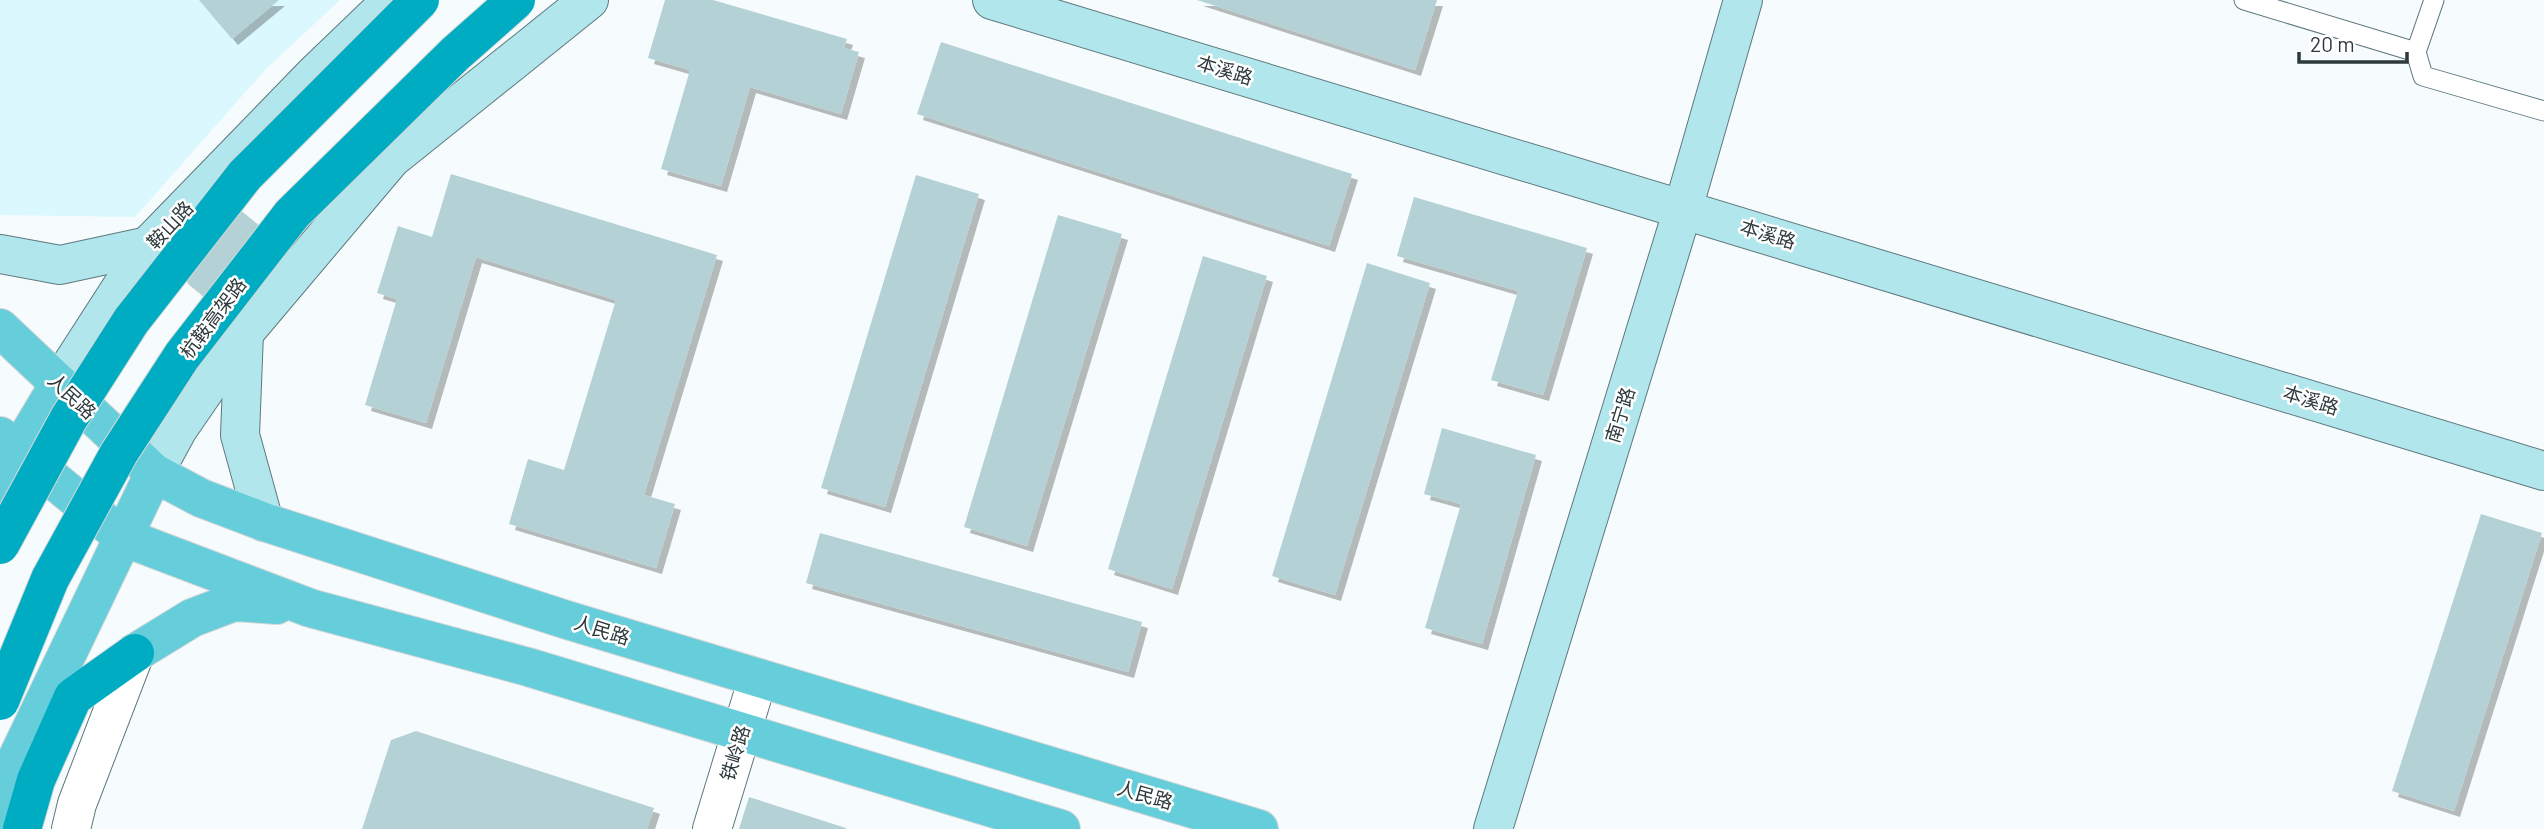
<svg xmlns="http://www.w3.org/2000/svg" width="2544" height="829" font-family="Barlow,'Noto Sans SC',sans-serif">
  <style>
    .built { fill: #daf8fe }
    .building { fill: #b4d1d6; filter: url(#shadow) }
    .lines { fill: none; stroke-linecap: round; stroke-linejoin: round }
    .lane-casing { stroke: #5e787d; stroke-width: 21 }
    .street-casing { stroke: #5e787d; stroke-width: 40 }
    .secondary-casing { stroke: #5e787d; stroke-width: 40 }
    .primary-casing { stroke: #d5d7d8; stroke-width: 40 }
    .highway-casing { stroke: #d5d7d8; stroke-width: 40 }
    .lane { stroke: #fff; stroke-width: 19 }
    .street { stroke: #fff; stroke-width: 38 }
    .secondary { stroke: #b2e6ed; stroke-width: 38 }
    .primary { stroke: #66cdda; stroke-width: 38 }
    .highway { stroke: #00acc2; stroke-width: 38 }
    .highway-bridge-casing { stroke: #d5d7d8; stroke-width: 40; stroke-linecap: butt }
    .highway-bridge { stroke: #00acc2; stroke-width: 38 }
    .labels { text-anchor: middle; stroke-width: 5; stroke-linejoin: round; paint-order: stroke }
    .street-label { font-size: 19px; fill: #2e393b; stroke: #fff }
  </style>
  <defs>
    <filter id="shadow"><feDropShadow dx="6" dy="6" stdDeviation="0" flood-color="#0004"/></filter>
  </defs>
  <rect width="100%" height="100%" fill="#f6fcfd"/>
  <path class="built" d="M0,0H340L265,70L135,217L0,215Z"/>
  <g class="building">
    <path d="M199,0H279L232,39Z"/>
    <path d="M665,0H713L847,39L844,48L859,52L841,114L750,87L721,186L661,169L690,70L648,58Z"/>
    <path d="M1197,0H1437L1415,70Z"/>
    <path d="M941,42L1352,174L1329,246L917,114Z"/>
    <path d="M451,174L717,255L644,495L675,504L656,568L509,524L528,459L564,470L616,300L476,257L426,423L365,405L397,299L377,293L398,226L432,237Z"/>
    <path d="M916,175L979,194L885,507L821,488Z"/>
    <path d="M1414,197L1587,248L1543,395L1491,380L1518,291L1397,256Z"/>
    <path d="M239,209L266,231L209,300L182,278Z"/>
    <path d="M1058,215L1122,234L1027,546L964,527Z"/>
    <path d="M1203,256L1267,276L1172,589L1108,569Z"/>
    <path d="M1367,263L1430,283L1335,595L1272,576Z"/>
    <path d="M1442,428L1536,455L1482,644L1425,628L1461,504L1424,494Z"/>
    <path d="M2481,514L2542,533L2454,811L2392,791Z"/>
    <path d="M820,533L1142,622L1128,672L806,583Z"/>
    <path d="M416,731L654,808L647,829H362L391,740Z"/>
    <path d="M749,797L846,828V829H739Z"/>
  </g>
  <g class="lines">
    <g class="lane-casing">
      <g id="lane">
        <path d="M2244,0L2416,52L2434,0"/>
        <path d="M2416,52L2423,76L2544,111"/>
      </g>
    </g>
    <g class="street-casing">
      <g id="street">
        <path d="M71,829L77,804L135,653"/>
        <path d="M712,829L758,678"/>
      </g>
    </g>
    <g class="secondary-casing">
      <g id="secondary">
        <path d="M992,0L2544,471"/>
        <path d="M0,254L60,265L148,246"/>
        <path d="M244,333L240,435L264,522"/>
        <path d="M59,384L148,246L314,75L392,0"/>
        <path d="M154,473L178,429L244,333L391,159L589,0"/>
        <path d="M1493,829L1683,209L1743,0"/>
      </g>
    </g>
    <g class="primary-casing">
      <g id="primary">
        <path d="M0,328L154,473L201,498L264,522L567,620L1259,829"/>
        <path d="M0,436L123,537L310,608L528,667L1061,829"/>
        <path d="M0,490L19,451L59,384"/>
        <path d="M135,653L192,618L234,602L277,605"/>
        <path d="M0,812L12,769L154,473"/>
      </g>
    </g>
    <g class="highway-casing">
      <path id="highway" d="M22,829L36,780L73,697L135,653"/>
    </g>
    <use href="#lane" class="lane"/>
    <use href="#street" class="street"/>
    <use href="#secondary" class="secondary"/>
    <use href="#primary" class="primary"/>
    <use href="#highway" class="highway"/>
    <g class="highway-bridge-casing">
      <g id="highway-bridge">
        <path d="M0,545L69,418L131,321L245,175L420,0"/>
        <path d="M0,701L50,579L119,453L182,356L292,214L455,54L516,0"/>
      </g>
    </g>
    <use href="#highway-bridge" class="highway-bridge"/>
  </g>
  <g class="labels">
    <g class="street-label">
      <text transform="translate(1225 70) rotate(17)" y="7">本溪路</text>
      <text transform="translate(170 225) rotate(-47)" y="7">鞍山路</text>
      <text transform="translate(1768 234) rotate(17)" y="7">本溪路</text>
      <text transform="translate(213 318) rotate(-53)" y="7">杭鞍高架路</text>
      <text transform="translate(72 396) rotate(43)" y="7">人民路</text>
      <text transform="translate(2311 400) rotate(17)" y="7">本溪路</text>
      <text transform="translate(1620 415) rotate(-73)" y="7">南宁路</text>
      <text transform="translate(602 630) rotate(17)" y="7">人民路</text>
      <text transform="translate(735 753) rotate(-73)" y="7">铁岭路</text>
      <text transform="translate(1145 795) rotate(16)" y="7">人民路</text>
    </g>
  </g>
  <path d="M2299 52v10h108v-10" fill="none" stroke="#2e393b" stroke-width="3.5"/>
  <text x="2310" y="52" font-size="21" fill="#2e393b" stroke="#ffffff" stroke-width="5" paint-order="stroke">20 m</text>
</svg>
